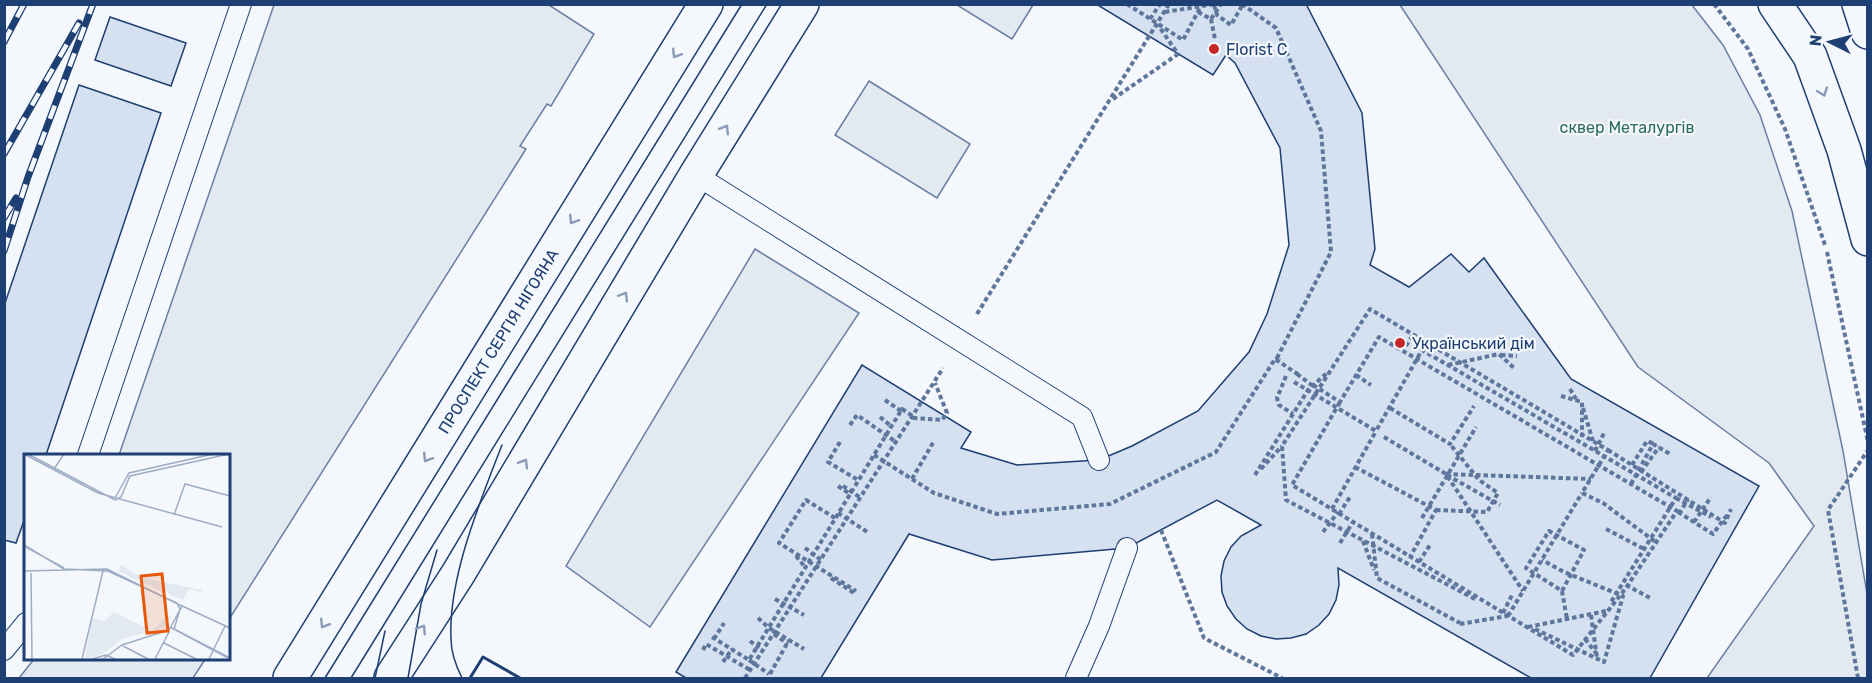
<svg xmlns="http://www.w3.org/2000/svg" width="1872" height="683" font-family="Rubik,sans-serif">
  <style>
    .green { fill: #e3e9f0; stroke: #687fa3; stroke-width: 1.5 }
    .building { fill: #d5e0f0; stroke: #1d3f73; stroke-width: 1.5 }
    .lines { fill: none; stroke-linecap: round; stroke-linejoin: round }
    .lane-casing { stroke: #1d3f73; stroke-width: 22 }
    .highway-casing { stroke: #1d3f73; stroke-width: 36 }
    .path { stroke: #5e769c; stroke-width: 4; stroke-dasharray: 4.5 3; stroke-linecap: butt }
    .lane { stroke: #f4f7fb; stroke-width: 20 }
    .highway { stroke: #f4f7fb; stroke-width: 33 }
    .tram { stroke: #1d3f73; stroke-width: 1.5 }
    .rail-casing { stroke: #1d3f73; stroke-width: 7 }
    .rail { stroke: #f4f7fb; stroke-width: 4.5; stroke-dasharray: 14; stroke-linecap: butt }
    .wall { stroke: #1d3f73; stroke-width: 3 }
    .oneway { stroke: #889bb7 }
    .poi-dot { fill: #c62828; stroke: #f4f7fb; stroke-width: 2 }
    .labels { text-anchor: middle; stroke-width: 4.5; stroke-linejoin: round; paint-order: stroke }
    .poi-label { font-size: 16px; fill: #1d3f73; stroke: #f4f7fb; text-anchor: start }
    .park-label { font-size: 16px; fill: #2c6c60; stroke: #f4f7fb }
    .street-label { font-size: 16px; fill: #1d3f73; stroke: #f4f7fb }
    .inset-road { fill: none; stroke: #9eadc5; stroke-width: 1.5 }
    .view { fill: #e8590c; fill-opacity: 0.15; stroke: #e8590c; stroke-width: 3 }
    .inset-edge { fill: none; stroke: #1d3f73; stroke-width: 3 }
  </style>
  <rect width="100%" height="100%" fill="#f4f7fb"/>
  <g class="green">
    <path d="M274,5H549L594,34L551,106L547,104L520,146L526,149L228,621V455H119Z"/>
    <path d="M957,5H1033L1012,39Z"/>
    <path d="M1400,5H1692L1723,45L1760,115L1792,211L1843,451L1867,594V678H1707L1814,526L1769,463L1638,367Z"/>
    <path d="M869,81L970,144L937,198L835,135Z"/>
    <path d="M755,249L859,313L650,627L566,566Z"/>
    <path d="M35,658H206L193,678H19Z"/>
  </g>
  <g class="building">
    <path d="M1096,4H1306L1362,113L1375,249L1370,265L1409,287L1451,254L1469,272L1484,258L1571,379L1759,486L1650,678H1531L1338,568L1339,585L1336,600L1329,614L1319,625L1306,634L1291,638L1276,639L1261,636L1247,629L1236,619L1227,606L1222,592L1221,576L1224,561L1231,547L1241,536L1261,525L1217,500L1127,548L992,560L909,534L821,678H686L676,672L862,365L971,432L961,448L1017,465L1099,460L1132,446L1198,411L1249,352L1267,314L1289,245L1280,148L1235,63L1226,55L1213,75Z"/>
    <path d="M110,17L186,43L171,86L95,60Z"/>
    <path d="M79,85L161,113L46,455H26V515L16,543L4,540V306Z"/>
  </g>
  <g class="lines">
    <g class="lane-casing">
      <g id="lane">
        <path d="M696,175L1082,417L1099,460"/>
        <path d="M88,455L241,4"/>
        <path d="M4,650L26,623"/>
        <path d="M1076,678L1099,626L1127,548"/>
      </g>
    </g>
    <g class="highway-casing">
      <g id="highway">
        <path d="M1775,4L1810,56L1844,150L1868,239"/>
        <path d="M1859,4L1868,32"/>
        <path id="s1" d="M290,678L706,4"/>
        <path d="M391,678L458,574L696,175L802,4"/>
      </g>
    </g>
    <g class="path">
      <path d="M1127,4L1183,40L1202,4"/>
      <path d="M1242,4L1276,28L1321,131L1331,252L1277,358L1280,360"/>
      <path d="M1714,4L1748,49L1785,129L1825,245"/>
      <path d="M1214,5L1217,15L1231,25L1243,4"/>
      <path d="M1165,12L1215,4"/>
      <path d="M1198,12L1211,19L1221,4"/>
      <path d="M1150,19L1160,4"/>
      <path d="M1211,19L1215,39"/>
      <path d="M1113,99L1178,54L1158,25"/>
      <path d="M1827,252L1868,442"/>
      <path d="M977,314L1169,4"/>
      <path d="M1406,346L1413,335"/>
      <path d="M1501,355L1517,356"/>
      <path d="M1448,365L1499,354L1514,368"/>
      <path d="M1297,374L1313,386"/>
      <path d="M1356,375L1371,385"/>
      <path d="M1286,376L1277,398L1279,405L1293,414"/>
      <path d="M1294,382L1376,431L1422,350L1676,498L1611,602"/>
      <path d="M1313,385L1340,402L1379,337L1677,511L1626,588L1573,655L1292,485L1340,402"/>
      <path d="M1570,389L1576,399"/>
      <path d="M1561,396L1582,402V437"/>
      <path d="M885,400L901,411"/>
      <path d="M1390,408L1450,444L1474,406"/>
      <path d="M1583,408L1593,441"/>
      <path d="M880,417L891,426L890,428"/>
      <path d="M913,418L942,420L947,413L935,383"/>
      <path d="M850,425L857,415L896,442"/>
      <path d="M1384,437L1446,474L1523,591"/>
      <path d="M840,442L828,462L858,480"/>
      <path d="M1608,450L1725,523L1731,509"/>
      <path d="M1595,451L1605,431"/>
      <path d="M874,455L934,493L997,514L1110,504L1216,452L1275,359L1299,375"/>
      <path d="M1632,465L1647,441L1654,444"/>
      <path d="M1355,467L1436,510L1410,557"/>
      <path d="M1261,469L1282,446"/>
      <path d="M1641,472L1659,447"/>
      <path d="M1446,474L1591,479"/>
      <path d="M1255,475L1308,390L1327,373"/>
      <path d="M1447,475L1500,505"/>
      <path d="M912,479L934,441"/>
      <path d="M1631,484L1653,444L1670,454"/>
      <path d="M838,486L850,494"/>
      <path d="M843,486L861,498"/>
      <path d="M1676,498L1711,517"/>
      <path d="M1332,509L1376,431"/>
      <path d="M1436,510L1487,512L1498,493L1479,480L1450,444"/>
      <path d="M1678,512L1713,534L1727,515"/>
      <path d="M838,513L869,533"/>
      <path d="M1339,514L1350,497"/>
      <path d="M1679,514L1688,499"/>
      <path d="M835,518L806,500L779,543L856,591"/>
      <path d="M1422,518L1476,427"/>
      <path d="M1694,522L1711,497"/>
      <path d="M1606,529L1646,550"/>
      <path d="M1161,530L1204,638L1282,678"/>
      <path d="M1323,532L1338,512"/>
      <path d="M1372,534L1377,578L1460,623"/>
      <path d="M1363,541L1374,570"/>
      <path d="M1340,543L1353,522"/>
      <path d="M805,548L821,560"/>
      <path d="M796,556L805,567"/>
      <path d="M1419,562L1430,545"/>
      <path d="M831,578L854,593L856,591"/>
      <path d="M1626,585L1652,599"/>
      <path d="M1562,591L1584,550L1549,531L1526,568L1562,591L1567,619"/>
      <path d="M775,599L804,615"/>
      <path d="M1475,599L1286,500L1282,446L1370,309L1608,450L1582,493L1603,503L1657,543"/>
      <path d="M1503,613L1512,595"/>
      <path d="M1591,615L1597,658"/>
      <path d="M1508,616L1582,493"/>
      <path d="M758,618L769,628L804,649"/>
      <path d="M1460,624L1507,616"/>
      <path d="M1528,627L1606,611"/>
      <path d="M1535,629L1604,662L1623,596L1564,572L1542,560"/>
      <path d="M774,634L788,644"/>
      <path d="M712,637L749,660L902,409L914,417"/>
      <path d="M714,639L724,623"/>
      <path d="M1585,639L1596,653"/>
      <path d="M750,641L759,648"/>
      <path d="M703,650L706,644L750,670"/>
      <path d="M749,660L769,674"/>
      <path d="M723,662L732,649"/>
      <path d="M770,674L789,640"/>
      <path d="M745,678L943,368"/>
      <path d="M1858,678L1828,510L1868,450"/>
    </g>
    <use href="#lane" class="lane"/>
    <use href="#highway" class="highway"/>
    <g class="tram">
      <path d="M325,678L742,4"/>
      <path d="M351,678L767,4"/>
      <path d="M375,678L385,631"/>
      <path d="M408,678L421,604L437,550"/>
      <path d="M462,678C456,666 451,653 451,639C448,578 480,502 502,445"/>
    </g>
    <g class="rail-casing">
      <g id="rail">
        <path d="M4,42L24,4"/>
        <path d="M4,154L79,23"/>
        <path d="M4,218L16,198"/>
        <path d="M4,251L28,177L93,4"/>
      </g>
    </g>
    <use href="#rail" class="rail"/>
    <path class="wall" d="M470,678L483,657L520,678"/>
  </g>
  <defs><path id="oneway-chevron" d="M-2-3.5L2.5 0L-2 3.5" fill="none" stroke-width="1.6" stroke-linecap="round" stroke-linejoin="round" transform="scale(1.5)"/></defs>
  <g class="oneway">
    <use href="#oneway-chevron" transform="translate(676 54) rotate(122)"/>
    <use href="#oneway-chevron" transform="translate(1823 92) rotate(70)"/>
    <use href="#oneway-chevron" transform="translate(725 129) rotate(-58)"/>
    <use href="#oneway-chevron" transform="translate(573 220) rotate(122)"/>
    <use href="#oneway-chevron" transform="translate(624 296) rotate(-59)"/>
    <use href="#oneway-chevron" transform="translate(427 458) rotate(122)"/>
    <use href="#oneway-chevron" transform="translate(524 463) rotate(-59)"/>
    <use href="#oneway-chevron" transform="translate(324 624) rotate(122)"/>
    <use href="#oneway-chevron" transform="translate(422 629) rotate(-57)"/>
  </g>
  <g class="poi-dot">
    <circle cx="1214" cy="49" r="6"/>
    <circle cx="1400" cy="343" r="6"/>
  </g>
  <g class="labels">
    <g class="poi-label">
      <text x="1226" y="55">Florist C</text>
      <text x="1412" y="349">Український дім</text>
    </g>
    <g class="park-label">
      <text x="1627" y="133">сквер Металургів</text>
    </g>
    <g class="street-label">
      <text dy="6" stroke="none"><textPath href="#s1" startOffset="396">ПРОСПЕКТ СЕРГІЯ НІГОЯНА</textPath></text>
    </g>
  </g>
  <g transform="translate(24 454)">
    <rect width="206" height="206" fill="#f4f7fb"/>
    <path d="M97,111L119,124L178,136L177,138L165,135L159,145L146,141L141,135L139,138L94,117ZM90,158L128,177L144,161L148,162L140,174L98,185L79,200L61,205L68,164L80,167Z" fill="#e3e9f0"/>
    <path class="inset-road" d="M0,0L74,39L198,73M4,0L91,46L97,43L106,22L205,0M30,15L40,0M91,44L105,19L189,0M150,61L161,30L206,42M0,91L40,115L84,117L153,149L156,155L150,175L206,204M0,92L40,114M0,117L83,115L158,152L145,176L98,191L79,205M7,119L8,205M156,151L206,174M146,173L206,205M140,189L172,205M99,192L124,205M58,205L79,117M68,205L82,201L91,205M131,205L145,178M185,205L201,172"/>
    <path class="view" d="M138,120L144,177L123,179L117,122Z"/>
    <rect width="206" height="206" class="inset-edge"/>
  </g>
  <rect width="1872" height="683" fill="none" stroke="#1d3f73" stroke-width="12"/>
  <g transform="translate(1830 42) rotate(276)" stroke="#f4f7fb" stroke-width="4.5" paint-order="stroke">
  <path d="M0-4.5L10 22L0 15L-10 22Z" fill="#1d3f73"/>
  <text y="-9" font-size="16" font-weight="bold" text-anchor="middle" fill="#1d3f73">N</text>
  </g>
</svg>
